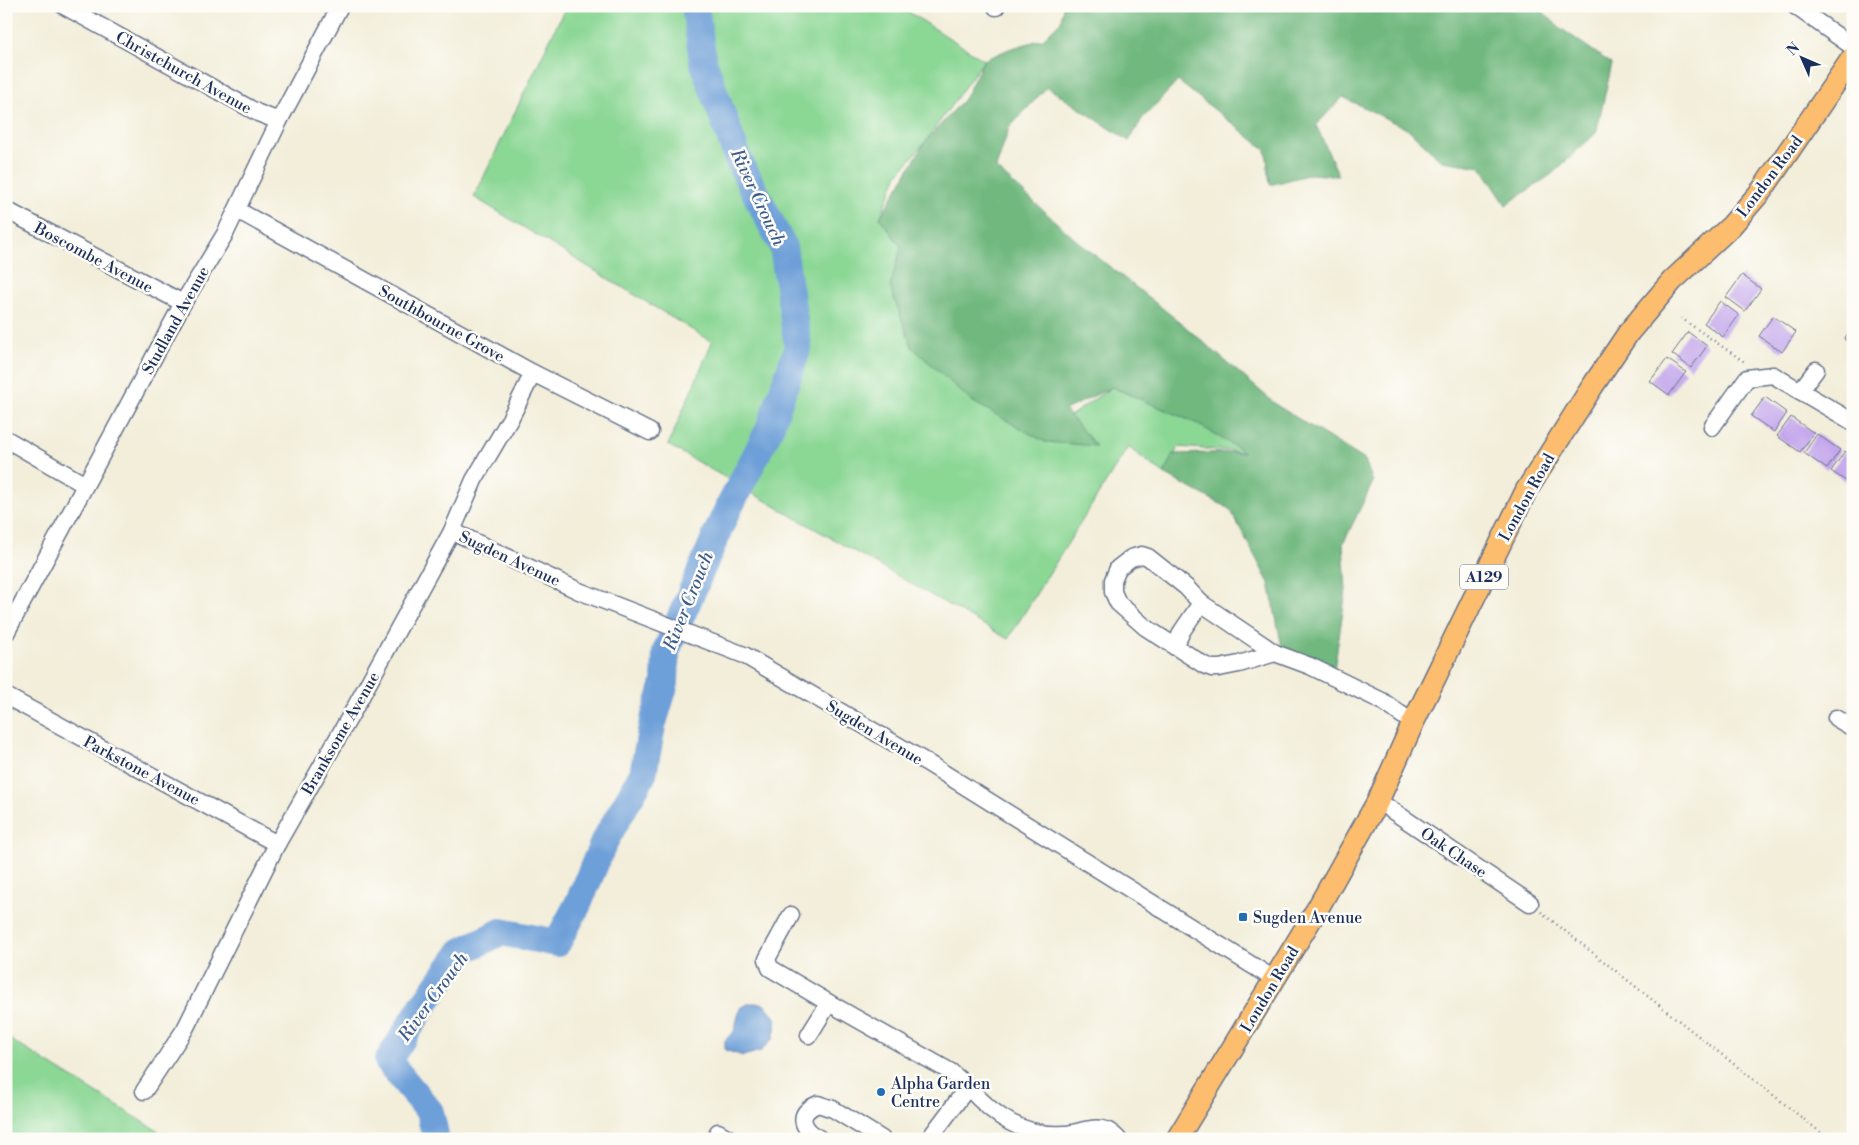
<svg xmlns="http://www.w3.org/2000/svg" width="1859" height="1145" font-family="'Libre Bodoni',serif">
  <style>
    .green { fill: #8bd794; stroke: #538379 }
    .forest { fill: #70b87e; stroke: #46746e }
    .water { fill: #6d9fd8; stroke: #44679b }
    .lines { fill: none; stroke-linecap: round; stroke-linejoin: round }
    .river { stroke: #6d9fd8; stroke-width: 28 }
    .building { fill: #c3a6ec }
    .minor-casing { stroke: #677289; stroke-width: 19 }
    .major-casing { stroke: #677289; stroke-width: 24 }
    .path { stroke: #677289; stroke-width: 2.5; stroke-dasharray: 1 4; stroke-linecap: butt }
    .minor { stroke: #fff; stroke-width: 16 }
    .major { stroke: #fcbd6e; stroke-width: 21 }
    .poi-dot { fill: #1f6fb2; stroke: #fdfcf7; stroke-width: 2 }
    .labels { text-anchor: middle; stroke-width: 5; stroke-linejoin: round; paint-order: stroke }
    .shield { fill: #fdfcf7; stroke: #5f6c8c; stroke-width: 1 }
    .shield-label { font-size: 15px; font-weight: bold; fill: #1b2f5e }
    .street-label { font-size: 16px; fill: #1b2f5e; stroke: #fdfcf7 }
    .poi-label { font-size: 16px; fill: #1b2f5e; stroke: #fdfcf7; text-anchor: start }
    .water-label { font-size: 18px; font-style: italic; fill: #3c5c8f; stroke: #fdfcf7 }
  </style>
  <rect width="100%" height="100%" fill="#fdfcf7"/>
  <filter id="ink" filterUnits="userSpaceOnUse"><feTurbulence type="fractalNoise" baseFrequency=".02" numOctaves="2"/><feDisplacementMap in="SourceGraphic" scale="10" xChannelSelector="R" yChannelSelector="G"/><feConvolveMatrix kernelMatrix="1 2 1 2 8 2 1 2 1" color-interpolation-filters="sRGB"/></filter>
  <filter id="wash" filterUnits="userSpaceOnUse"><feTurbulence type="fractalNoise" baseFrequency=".0096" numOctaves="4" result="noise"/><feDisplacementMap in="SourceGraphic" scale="20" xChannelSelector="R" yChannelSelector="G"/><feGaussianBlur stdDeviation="1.12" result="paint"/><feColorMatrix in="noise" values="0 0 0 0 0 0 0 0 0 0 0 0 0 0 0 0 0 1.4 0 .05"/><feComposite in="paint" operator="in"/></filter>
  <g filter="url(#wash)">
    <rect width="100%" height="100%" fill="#f3eeda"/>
    <g class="green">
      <path d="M566,6H899L984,60L925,142L898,174L880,218L1095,445L1070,416L1112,387L1196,423L1245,452L1178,447L1164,474L1128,447L1008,639L668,445L712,342L474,197Z"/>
      <path d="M6,1037L171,1139H6Z"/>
    </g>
    <path class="forest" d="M1063,6H1537L1559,27L1612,64L1596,133L1552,174L1506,205L1481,167L1442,161L1409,130L1343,97L1316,125L1339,176L1311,174L1270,185L1266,150L1178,81L1142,119L1129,141L1047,87L1009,128L996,168L1076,240L1181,323L1278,406L1365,460L1373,482L1343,544L1346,590L1334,670L1283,652L1269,583L1230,509L1164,474L1173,454L1244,452L1196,423L1112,387L1065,410L1096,446L1045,442L970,400L912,347L890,287L901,247L880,218L925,142L964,99L984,60L1009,49L1043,39L1061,21Z"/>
    <path class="water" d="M750,1003H762L769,1009L777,1021L773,1039L761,1051L743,1056L725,1050V1040L734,1032L740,1008Z"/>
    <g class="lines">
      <path class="river" d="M436,1139L430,1112L388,1061L422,1007L462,951L501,932L557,943L578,904L604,842L643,774L652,726L665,683L666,651L725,515L769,430L798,347L783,247L738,159L703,61L695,6"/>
    </g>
    <g id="blocks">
      <g class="building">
        <path d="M1742,275L1761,289L1745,311L1726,297Z"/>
        <path d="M1720,301L1739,315L1723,337L1704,323Z"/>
        <path d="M1773,316L1796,332L1782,352L1759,336Z"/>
        <path d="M1853,326V344L1844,339Z"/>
        <path d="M1688,332L1707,346L1691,368L1672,354Z"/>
        <path d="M1667,359L1686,372L1669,395L1650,381Z"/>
        <path d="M1765,397L1787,413L1774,432L1751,416Z"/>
        <path d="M1791,417L1814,433L1800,452L1777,436Z"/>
        <path d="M1817,434L1840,450L1827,469L1804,453Z"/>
        <path d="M1845,451L1853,457V486L1831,471Z"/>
      </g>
    </g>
  </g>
  <g filter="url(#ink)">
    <use href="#blocks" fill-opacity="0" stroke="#677289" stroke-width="1"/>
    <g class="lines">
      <g class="minor-casing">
        <g id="minor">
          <path d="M64,6L258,113L279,121"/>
          <path d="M1795,6L1853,47"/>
          <path d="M996,7V6"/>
          <path d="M6,210L183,303"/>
          <path d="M237,210L533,373L650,432"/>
          <path d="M1800,391L1816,370"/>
          <path d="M1712,427L1747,378L1773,375L1853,422"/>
          <path d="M6,439L85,485"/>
          <path d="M452,531L579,591L744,655L926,762L1274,979"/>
          <path d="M1201,603L1275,653"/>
          <path d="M6,633L183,303L225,234L279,121L340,6"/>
          <path d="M1175,647L1182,631L1201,603L1186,587L1148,557L1142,555L1131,558L1118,568L1113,580V592L1118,603L1145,627L1204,665L1212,668H1219L1239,664L1275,653L1310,666L1382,701L1413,723"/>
          <path d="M6,696L277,844"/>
          <path d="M1836,718L1853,728"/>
          <path d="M1378,801L1530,903"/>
          <path d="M791,915L767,959L770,968L829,1003"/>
          <path d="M809,1035L829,1003L951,1072L968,1087"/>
          <path d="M144,1091L185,1029L277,844L352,713L452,531L474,480L510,419L533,373"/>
          <path d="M718,1132L730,1139"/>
          <path d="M820,1139C802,1129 795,1114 818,1104L833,1109L882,1139"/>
          <path d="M929,1139L968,1087C994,1116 1023,1137 1064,1134C1076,1134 1093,1125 1106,1130C1110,1131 1115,1136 1118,1139"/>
        </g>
      </g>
      <g class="major-casing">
        <path id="major" d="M1177,1139L1319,906L1378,801L1413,723L1526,491L1592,387L1629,332L1672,281L1731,226L1762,190L1853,57"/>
      </g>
      <g class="path">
        <path d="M1681,318L1746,363"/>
        <path d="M1541,912L1829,1139"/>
      </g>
      <use href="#minor" class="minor"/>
      <use href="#major" class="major"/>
    </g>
  </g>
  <g class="poi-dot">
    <rect x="1238" y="912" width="10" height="10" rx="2.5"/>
    <circle cx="881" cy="1092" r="5"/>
  </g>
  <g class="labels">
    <rect class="shield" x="1460" y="564.5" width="48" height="25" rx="4"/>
    <g class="shield-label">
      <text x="1484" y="582">A129</text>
    </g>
    <g class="street-label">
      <text transform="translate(184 72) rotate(29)" y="6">Christchurch Avenue</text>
      <text transform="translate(1769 176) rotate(-53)" y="6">London Road</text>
      <text transform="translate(94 257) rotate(28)" y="6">Boscombe Avenue</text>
      <text transform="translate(175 320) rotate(-61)" y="6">Studland Avenue</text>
      <text transform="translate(442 323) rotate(29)" y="6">Southbourne Grove</text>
      <text transform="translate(1526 497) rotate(-61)" y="6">London Road</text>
      <text transform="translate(510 558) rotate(25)" y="6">Sugden Avenue</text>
      <text transform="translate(875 732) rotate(31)" y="6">Sugden Avenue</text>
      <text transform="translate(340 733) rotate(-60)" y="6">Branksome Avenue</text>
      <text transform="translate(142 770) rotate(28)" y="6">Parkstone Avenue</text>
      <text transform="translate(1454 852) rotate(34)" y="6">Oak Chase</text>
      <text transform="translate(1269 989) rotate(-59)" y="6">London Road</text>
    </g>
    <g class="poi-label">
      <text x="1253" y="923">Sugden Avenue</text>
      <text x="891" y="1089">Alpha Garden<tspan x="891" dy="18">Centre</tspan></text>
    </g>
    <g class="water-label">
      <text transform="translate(758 197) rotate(65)" y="6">River Crouch</text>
      <text transform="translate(688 601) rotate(-68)" y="6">River Crouch</text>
      <text transform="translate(433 997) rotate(-54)" y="6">River Crouch</text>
    </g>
  </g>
  <rect width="1859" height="1145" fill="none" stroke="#fdfcf7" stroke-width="25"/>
  <g transform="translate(1802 58) rotate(315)" stroke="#fdfcf7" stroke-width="4" paint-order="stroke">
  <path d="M0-4L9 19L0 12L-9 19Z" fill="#1b2f5e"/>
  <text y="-8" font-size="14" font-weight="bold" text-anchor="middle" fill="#1b2f5e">N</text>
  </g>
</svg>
